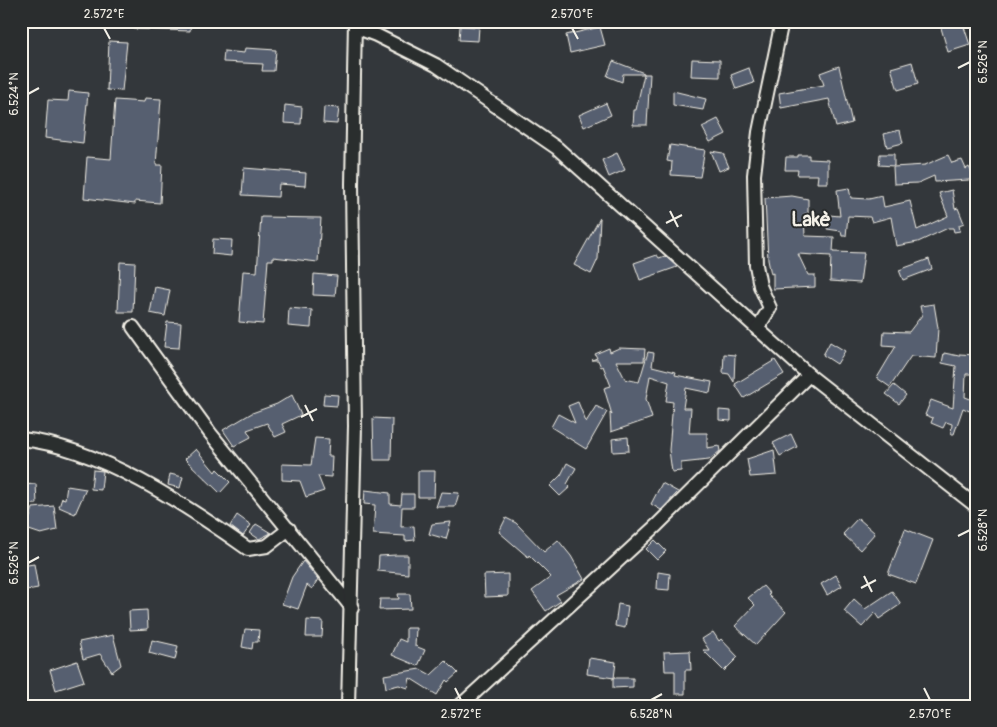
<svg xmlns="http://www.w3.org/2000/svg" width="997" height="727" font-family="Pangolin,sans-serif">
  <style>
    .building { fill: #565e6f; stroke: #f4f1e8 }
    .lines { fill: none; stroke-linecap: round; stroke-linejoin: round }
    .minor-casing { stroke: #f4f1e8; stroke-width: 16 }
    .minor { stroke: #2a2d2e; stroke-width: 12 }
    .ticks { fill: none; stroke: #f4f1e8; stroke-width: 2 }
    .labels { text-anchor: middle; stroke-width: 4; stroke-linejoin: round; paint-order: stroke }
    .quarter-label { font-size: 20px; font-weight: bold; fill: #f4f1e8; stroke: #2a2d2e }
    .neatline { fill: none; stroke: #f4f1e8; stroke-width: 2 }
    .ticks-label { font-size: 12px; text-anchor: middle; fill: #f4f1e8 }
  </style>
  <rect width="100%" height="100%" fill="#33373b"/>
  <filter id="ink" filterUnits="userSpaceOnUse"><feTurbulence type="fractalNoise" baseFrequency=".02" numOctaves="2"/><feDisplacementMap in="SourceGraphic" scale="10" xChannelSelector="R" yChannelSelector="G"/><feConvolveMatrix kernelMatrix="1 2 1 2 8 2 1 2 1" color-interpolation-filters="sRGB"/></filter>
  <g filter="url(#ink)">
    <g class="building">
      <path d="M134,21H191L190,31L134,29Z"/>
      <path d="M939,21H962L970,45L948,52Z"/>
      <path d="M460,26L479,27L478,41L459,40Z"/>
      <path d="M600,27L605,45L570,53L566,35Z"/>
      <path d="M109,41L127,42L122,91L107,90Z"/>
      <path d="M245,48L276,50L274,71H262L263,64L223,62L224,51L244,53Z"/>
      <path d="M692,59L720,60V77L691,76Z"/>
      <path d="M613,61L644,73V74H623L622,82L607,76Z"/>
      <path d="M912,62L918,84L898,90L891,68Z"/>
      <path d="M839,66L852,123L836,127L829,99L781,108L779,93L824,85L820,73Z"/>
      <path d="M749,68L754,83L736,89L731,75Z"/>
      <path d="M644,74H650L647,125H633L634,110H636Z"/>
      <path d="M69,91L88,93L83,143L45,138L48,100L68,101Z"/>
      <path d="M673,91L706,99L703,110L673,105Z"/>
      <path d="M145,98L161,99L156,165H162L160,203L135,201V204L84,198L87,157L111,159L115,100L144,102Z"/>
      <path d="M606,103L611,115L584,127L579,115Z"/>
      <path d="M285,105L302,107L301,124L284,123Z"/>
      <path d="M324,107L339,108L337,124L323,123Z"/>
      <path d="M718,119L726,134L710,142L702,127Z"/>
      <path d="M900,130L903,143L887,147L884,134Z"/>
      <path d="M670,145L705,150L700,177L671,175L672,162L667,161Z"/>
      <path d="M711,151L723,153L729,167L719,171Z"/>
      <path d="M617,153L625,170L609,177L602,160Z"/>
      <path d="M880,154H894V166L879,165Z"/>
      <path d="M798,155H809V159L828,160V183H817L818,175H797L798,170H785L786,157H798Z"/>
      <path d="M948,155L952,163L962,160L966,169L969,167L974,177L969,180L935,182L934,176L918,183L894,184L893,167L925,165Z"/>
      <path d="M244,168L306,173L305,186L279,184L278,197L242,195Z"/>
      <path d="M849,188L851,198L869,199L882,196L884,207L910,201L917,230L948,216L939,193L952,190L955,209L958,208L964,223L959,225L960,231L954,232L953,228H948L918,242L896,246L891,217L872,222L870,217L848,216L846,236H842L841,231L827,229L829,215L840,216L837,190Z"/>
      <path d="M792,196L808,199V214H804L805,236L834,237L833,252L864,253L860,283L830,281L831,256L798,254L808,275H815V287L773,289V273L771,274L768,260L765,198Z"/>
      <path d="M261,217L321,218L318,262L273,257V260H268L263,324L239,322L243,271L257,272Z"/>
      <path d="M600,218L598,259L591,274L574,265Z"/>
      <path d="M213,239L232,240L231,256L212,254Z"/>
      <path d="M657,255L659,258L665,256L677,267L640,280L634,263Z"/>
      <path d="M929,259L932,269L903,280L899,270Z"/>
      <path d="M120,262L135,263L133,312H118Z"/>
      <path d="M314,274L337,276L335,296L313,295Z"/>
      <path d="M155,287L170,290L165,316L150,313Z"/>
      <path d="M934,304L938,328L936,358L911,356L890,387L877,378L896,346L883,345L884,331L909,332L922,315L920,306Z"/>
      <path d="M289,308L312,310L311,328L288,326Z"/>
      <path d="M167,322L181,323L179,348L164,347Z"/>
      <path d="M830,342L845,351L837,364L823,355Z"/>
      <path d="M609,348L610,352L619,348L645,349L644,361H616L625,379L639,382L648,352L654,353L652,366L676,372L675,375L712,382L710,393L686,388L683,408H691L689,433H707V448L719,446L720,451L709,460L681,463V471L672,472L669,450L673,402L666,401L669,382L650,376L646,399L652,418L611,432L610,413L612,415L604,388L611,386L603,366L601,367L598,360H592L597,358L595,354Z"/>
      <path d="M944,353L959,356V354L976,355V374H966L965,397L976,401V414L963,408L954,434H951L952,424L946,422L943,428L931,423L933,418L925,415L931,400L953,408L956,366L942,363Z"/>
      <path d="M724,354L735,355L734,382L729,374L723,373Z"/>
      <path d="M775,360L784,374L744,398L735,384Z"/>
      <path d="M894,385L906,395L899,404L886,394Z"/>
      <path d="M324,394L338,395L337,406L323,405Z"/>
      <path d="M292,395L301,415L282,424L286,432L275,437L267,423L247,430L251,437L234,446L223,430L252,413L277,404Z"/>
      <path d="M578,402L586,422L596,406L607,412L586,449L551,427L558,414L575,423L568,406Z"/>
      <path d="M719,410L731,411V421L719,420Z"/>
      <path d="M373,418L392,419L391,460H374Z"/>
      <path d="M791,434L797,447L780,456L773,443Z"/>
      <path d="M628,437L629,451L613,452L612,439Z"/>
      <path d="M315,438L329,439L328,456H332L331,477L318,476L324,491L306,497L300,481L282,480V464L311,465Z"/>
      <path d="M196,449L215,472L217,469L230,482L220,493L185,459Z"/>
      <path d="M774,450L777,475L750,477L747,459Z"/>
      <path d="M567,463L576,468L567,484L570,487L560,496L550,486L561,475Z"/>
      <path d="M93,470L103,471L101,490L91,489Z"/>
      <path d="M418,471H435L434,497H418Z"/>
      <path d="M170,474L183,477L180,488L168,485Z"/>
      <path d="M662,483L678,492L661,510L651,504Z"/>
      <path d="M36,484L37,504L21,505V485Z"/>
      <path d="M67,486L86,489L75,514L59,507L62,498L65,499Z"/>
      <path d="M365,490L390,493V504L401,505L402,494H414V507H402L401,527L414,526L415,540L405,541V536L373,534L375,505L364,504Z"/>
      <path d="M441,492L459,493L455,507H436Z"/>
      <path d="M54,506L57,530L41,534L26,529L33,508Z"/>
      <path d="M237,515L251,525L243,536L230,526Z"/>
      <path d="M506,518L516,523L544,552L558,540L571,556L584,579L556,595L561,601L546,611L532,591L551,577L529,555L528,557L499,532Z"/>
      <path d="M858,518L875,533L860,550L843,534Z"/>
      <path d="M451,522L446,539L429,534L432,524Z"/>
      <path d="M256,524L271,533L259,539L250,533Z"/>
      <path d="M905,529L933,540L916,584L888,574Z"/>
      <path d="M655,540L666,551L657,560L646,549Z"/>
      <path d="M396,555H408V574L378,571L379,556Z"/>
      <path d="M303,561L318,579L312,589L307,585L298,609L282,604L292,577Z"/>
      <path d="M34,564L38,588L21,591V566Z"/>
      <path d="M658,572L670,574L669,590L657,589Z"/>
      <path d="M508,574V596L485,597L484,575Z"/>
      <path d="M836,575L842,586L827,595L821,584Z"/>
      <path d="M763,586L770,594L768,595L786,612L756,645L735,626L755,605L748,598Z"/>
      <path d="M892,591L901,604L879,619L875,613L862,627L844,611L854,599L865,609Z"/>
      <path d="M398,594H410L411,609L379,610L380,599H399Z"/>
      <path d="M618,604L628,606L625,628L615,626Z"/>
      <path d="M147,610L148,629L130,630L129,611Z"/>
      <path d="M307,620L323,621L322,637H306Z"/>
      <path d="M406,628H416L415,646L425,650L418,666L392,655L399,639L406,642Z"/>
      <path d="M245,629L259,630L258,642H253L252,649L242,647Z"/>
      <path d="M713,632L719,641L721,639L738,657L724,671L703,650H709L702,639Z"/>
      <path d="M113,635L121,665L112,672L100,654L83,659L79,642Z"/>
      <path d="M152,640L178,646L175,660L149,653Z"/>
      <path d="M690,651L691,670H685V694H675V671H665L664,652Z"/>
      <path d="M589,658L616,662L614,678L587,674Z"/>
      <path d="M77,661L84,681L56,690L50,670Z"/>
      <path d="M446,661L458,673L448,682L446,680L437,695L410,678L408,688L399,685L386,688L384,675L420,669L431,675Z"/>
      <path d="M613,678H633V687L613,688Z"/>
    </g>
    <g class="lines">
      <g class="minor-casing">
        <g id="minor">
          <path d="M355,27L376,35L436,65L557,148L809,375L976,506"/>
          <path d="M133,327L210,433L352,608"/>
          <path d="M757,329L770,308L760,286L756,265L754,175L759,132L782,21"/>
          <path d="M21,439C99,447 186,505 248,549L267,546L289,529"/>
          <path d="M348,706L355,426L352,184L355,21"/>
          <path d="M460,706L657,525L809,375"/>
        </g>
      </g>
      <use href="#minor" class="minor"/>
    </g>
  </g>
  <path class="ticks" d="M104,28L110,39M572,28L578,39M958,68L970,62M28,94L39,88M670,211L678,227M666,223L682,215M305,405L313,421M301,417L317,409M958,536L970,530M28,563L39,557M864,576L872,592M861,588L876,580M455,688L461,700M924,688L930,700M651,700L662,694"/>
  <g class="labels">
    <g class="quarter-label">
      <text x="811" y="226">Lakè</text>
    </g>
  </g>
  <rect width="997" height="727" fill="none" stroke="#2a2d2e" stroke-width="55"/>
  <rect x="28" y="28" width="942" height="672" class="neatline"/>
  <g class="ticks-label">
    <text x="104" y="18">2.572°E</text>
    <text x="572" y="18">2.570°E</text>
    <text transform="translate(983 62) rotate(-90)" y="4">6.526°N</text>
    <text transform="translate(14 94) rotate(-90)" y="4">6.524°N</text>
    <text transform="translate(983 530) rotate(-90)" y="4">6.528°N</text>
    <text transform="translate(14 563) rotate(-90)" y="4">6.526°N</text>
    <text x="461" y="718">2.572°E</text>
    <text x="651" y="718">6.528°N</text>
    <text x="930" y="718">2.570°E</text>
  </g>
</svg>
